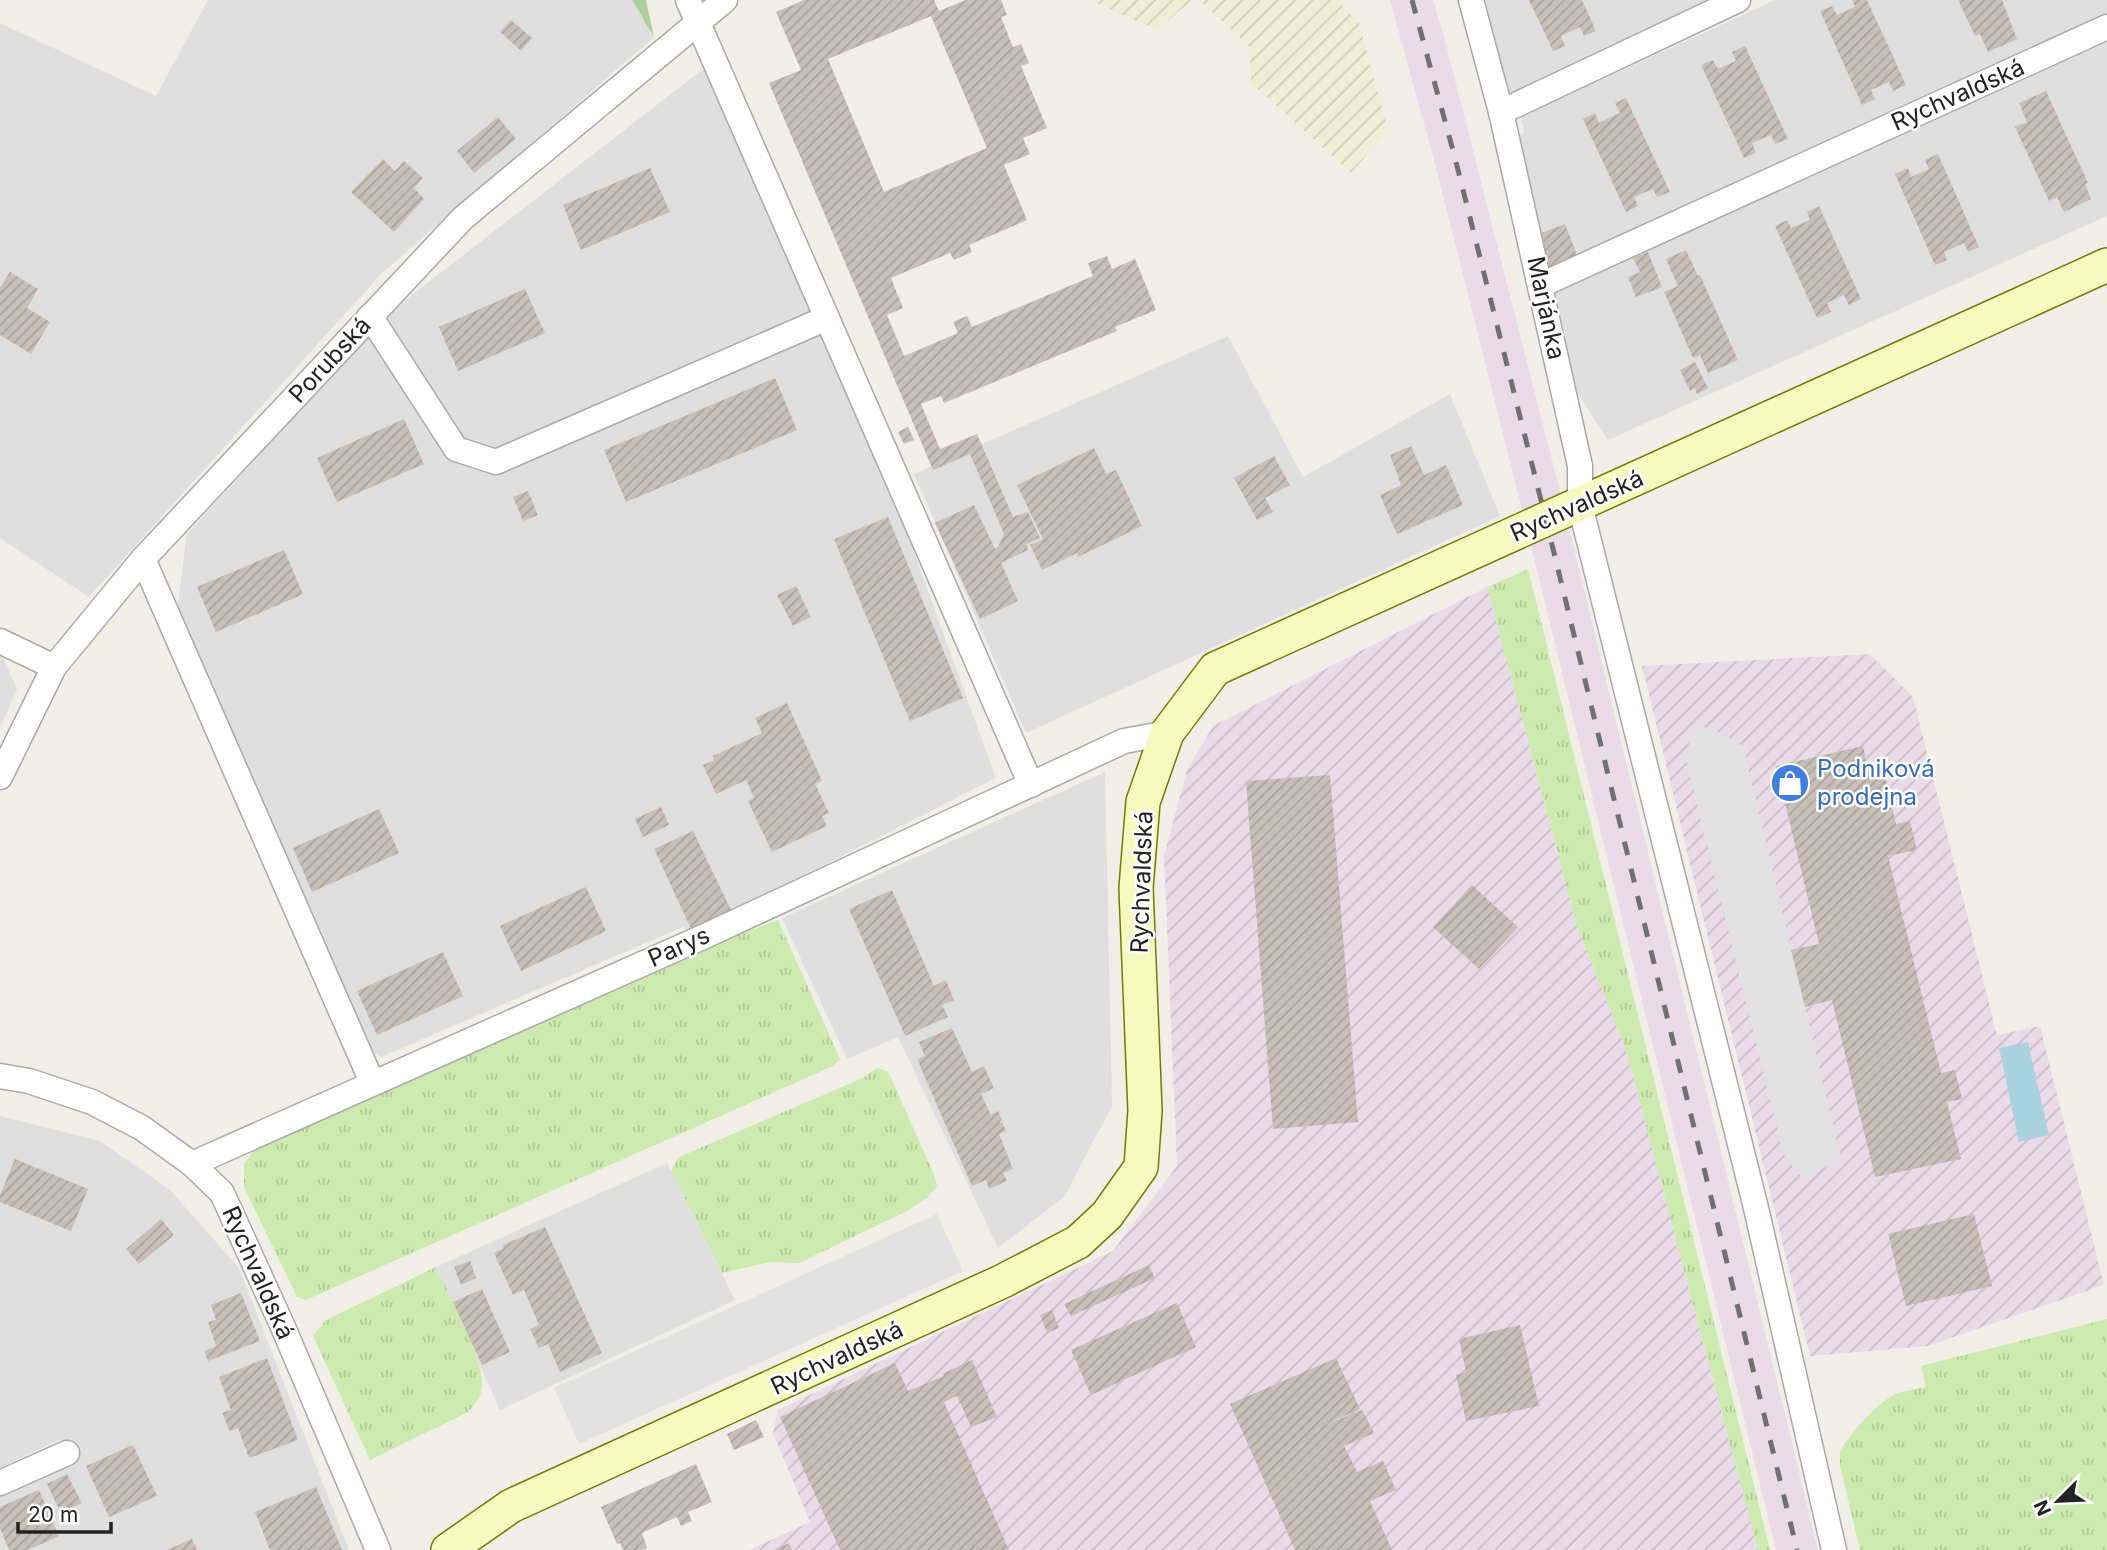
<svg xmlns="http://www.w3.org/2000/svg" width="2107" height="1550" font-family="Inter,sans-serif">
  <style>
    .residential { fill: #e0dfdf }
    .industrial { fill: url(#industrial-furrows) }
    .railway { fill: #ebdbe8 }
    .farmland { fill: url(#farmland-furrows) }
    .grass { fill: url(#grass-tufts) }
    .forest { fill: url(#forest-firs) }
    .parking { fill: #e2e2e2 }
    .water { fill: #aad3df }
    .building { fill: url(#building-hatch); fill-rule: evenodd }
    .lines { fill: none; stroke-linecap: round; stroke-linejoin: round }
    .street-casing { stroke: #a9a9a9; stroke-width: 27 }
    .secondary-casing { stroke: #707d05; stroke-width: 36 }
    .street { stroke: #fff; stroke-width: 24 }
    .secondary { stroke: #f7fabf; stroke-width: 33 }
    .rail { stroke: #707070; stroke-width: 5; stroke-dasharray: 14 14; stroke-linecap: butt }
    .labels { text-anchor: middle; stroke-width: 5; stroke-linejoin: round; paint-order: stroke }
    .street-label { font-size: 24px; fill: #222; stroke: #fff }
    .shop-label { font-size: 24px; fill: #366cbe; stroke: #fff; text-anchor: start }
  </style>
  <defs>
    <pattern id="industrial-furrows" width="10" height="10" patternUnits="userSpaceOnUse" patternTransform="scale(1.75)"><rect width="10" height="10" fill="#ebdbe8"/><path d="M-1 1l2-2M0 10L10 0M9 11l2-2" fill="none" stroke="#c9bcc7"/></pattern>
    <pattern id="farmland-furrows" width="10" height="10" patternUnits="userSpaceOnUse" patternTransform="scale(1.75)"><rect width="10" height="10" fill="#eef0d5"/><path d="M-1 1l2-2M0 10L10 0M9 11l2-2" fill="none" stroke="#ccceb7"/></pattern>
    <pattern id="grass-tufts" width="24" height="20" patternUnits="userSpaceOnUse" patternTransform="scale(1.75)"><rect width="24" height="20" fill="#cdebb0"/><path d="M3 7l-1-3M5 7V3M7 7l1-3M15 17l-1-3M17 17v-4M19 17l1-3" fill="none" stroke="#b0c997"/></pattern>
    <pattern id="forest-firs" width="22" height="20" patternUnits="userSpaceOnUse" patternTransform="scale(1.75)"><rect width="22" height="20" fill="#add19e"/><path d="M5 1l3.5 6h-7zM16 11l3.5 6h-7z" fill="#95b388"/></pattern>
    <pattern id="building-hatch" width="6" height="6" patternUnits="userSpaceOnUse" patternTransform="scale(1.75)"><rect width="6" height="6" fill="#c7bfb8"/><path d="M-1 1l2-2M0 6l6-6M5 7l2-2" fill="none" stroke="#aba49e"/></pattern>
  </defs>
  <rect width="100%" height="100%" fill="#f2efe9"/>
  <g class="residential">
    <path d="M208,0H632L654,37L382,273L89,597L0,538V23L156,96Z"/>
    <path d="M1477,0H1716L1518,94L1500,88Z"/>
    <path d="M1775,0H2107V17L1546,274L1513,137L1524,132L1521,117Z"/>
    <path d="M2107,42V216L1608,440L1577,392L1555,291Z"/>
    <path d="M707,66L868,426L996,778L692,932L683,927L381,1057L362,1046L177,610L187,534L390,312Z"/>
    <path d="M1228,336L1303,477L1450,394L1500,516L1026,733L914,474Z"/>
    <path d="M0,655L3,657L17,689L0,728Z"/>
    <path d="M1105,772L1112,1106L1064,1197L998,1248L898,1037L847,1059L782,918Z"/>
    <path d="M0,1116L100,1141L170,1190L239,1268L349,1550H0V1492L72,1459L61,1439L0,1468Z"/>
    <path d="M667,1163L735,1300L500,1410L436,1267Z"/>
  </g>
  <g class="industrial">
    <path d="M1487,587L1577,926L1626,1050L1758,1550H749L810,1522L773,1433L778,1410L1113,1251L1177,1166L1164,856L1187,770L1213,726Z"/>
    <path d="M1870,654L1913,697L1997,1035L2040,1026L2104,1285L1928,1346L1810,1356L1642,666Z"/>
  </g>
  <path class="railway" d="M1390,0H1433L1443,33L1564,507L1818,1550H1776L1524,517L1434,160Z"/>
  <g class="farmland">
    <path d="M1090,0H1192L1157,30Z"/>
    <path d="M1199,0H1337L1359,23L1388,130L1351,173L1251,83L1250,47Z"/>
  </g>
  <g class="grass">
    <path d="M1528,569L1770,1550H1758L1626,1050L1577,926L1487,587Z"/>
    <path d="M778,920L840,1059L833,1066L306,1300L297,1297L244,1187V1164L254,1150L730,938Z"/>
    <path d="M877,1068L887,1071L891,1078L935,1177L937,1186L928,1197L907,1211L799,1263L770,1262L722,1273L671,1171L679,1157L863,1078Z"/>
    <path d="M436,1267C448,1294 486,1362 482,1389C480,1399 475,1404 468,1412L370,1460L313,1336L326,1320Z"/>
    <path d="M2107,1319V1550H1860L1840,1466V1451C1851,1433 1879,1400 1898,1393C1907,1390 1917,1389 1926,1387L1921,1366Z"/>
  </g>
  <path class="forest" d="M632,0H646L654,37Z"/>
  <g class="parking">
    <path d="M1699,727L1711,728L1743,746L1841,1159L1803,1179L1784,1155L1685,756L1693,732Z"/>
    <path d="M937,1214L963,1271L579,1444L554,1388Z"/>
  </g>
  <path class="water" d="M2028,1042L2049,1135L2019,1142L1999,1048Z"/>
  <g class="building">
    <path d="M804,0H934L939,11L966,0H1001L1007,15L1001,17L1013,47L1021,44L1029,63L1021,66L1047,128L1023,138L1030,154L1004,165L1027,220L969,245L972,252L954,260L950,253L891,278L903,308L887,315L904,356L958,333L953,322L967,316L972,327L1093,276L1088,263L1107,256L1112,269L1135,259L1156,310L1115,327L1117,331L944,403L941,396L921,404L940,449L977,434L1013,517L1028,512L1040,538L1026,544L1028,550L1001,563L1018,601L980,619L935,523L974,505L995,549L998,547L1004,534L970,454L933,470L769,83L801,70L776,12ZM931,16L987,148L884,192L828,59Z"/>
    <path d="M1529,0H1582L1596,31L1584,36L1580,27L1561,36L1565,46L1553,51Z"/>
    <path d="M1852,0H1867L1906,85L1893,91L1889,82L1871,90L1875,99L1862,105L1820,11L1832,6L1837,15L1855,7Z"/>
    <path d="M1958,0H2002L2017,39L1988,52L1980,34L1975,36Z"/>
    <path d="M511,20L532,38L521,51L500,32Z"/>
    <path d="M1745,46L1788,139L1775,144L1771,135L1752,143L1756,153L1744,158L1701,65L1713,60L1718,69L1736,61L1732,52Z"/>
    <path d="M2046,91L2088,183L2085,184L2091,199L2064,212L2057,197L2049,201L2015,127L2027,122L2019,103Z"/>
    <path d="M1626,98L1670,192L1657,197L1653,189L1634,197L1638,206L1626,212L1583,119L1595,113L1599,123L1620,113L1615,103Z"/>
    <path d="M498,117L516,139L474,173L457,151Z"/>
    <path d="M1938,154L1979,247L1968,252L1964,243L1944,252L1947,260L1935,265L1895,174L1908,168L1911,177L1929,169L1925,160Z"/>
    <path d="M383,159L395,171L404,161L423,178L414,188L424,199L394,232L351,192Z"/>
    <path d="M650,168L670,212L581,250L563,205Z"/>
    <path d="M1819,206L1861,299L1849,305L1844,295L1827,303L1831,312L1817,318L1775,226L1787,220L1791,228L1810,220L1807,212Z"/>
    <path d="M1565,224L1578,258L1550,269L1536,235Z"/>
    <path d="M1686,250L1698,276L1700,275L1738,360L1708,373L1700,355L1693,358L1664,292L1678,286L1666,259Z"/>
    <path d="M1648,252L1662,287L1636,297L1628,277L1640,272L1633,258Z"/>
    <path d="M10,272L38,289L27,308L50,322L31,354L0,335V288Z"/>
    <path d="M525,289L545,333L458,371L439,327Z"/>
    <path d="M1695,362L1708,388L1697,394L1695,388L1690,391L1680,370Z"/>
    <path d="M775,378L797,430L626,502L604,450Z"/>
    <path d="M404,419L424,464L337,502L317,458Z"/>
    <path d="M908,427L914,440L904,444L898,432Z"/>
    <path d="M1411,446L1424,475L1446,465L1463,505L1397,534L1380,495L1401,485L1390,455Z"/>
    <path d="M1094,448L1106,474L1116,470L1142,526L1078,557L1077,553L1042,570L1030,545L1043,539L1017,485Z"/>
    <path d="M1274,456L1290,485L1265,498L1273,512L1257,520L1234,478Z"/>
    <path d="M528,491L538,515L523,521L513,497Z"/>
    <path d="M888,517L963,698L910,721L834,539Z"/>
    <path d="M284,550L303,594L216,632L197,587Z"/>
    <path d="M796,586L811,617L793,626L777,595Z"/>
    <path d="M787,703L822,781L815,784L829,813L822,816L827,826L772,852L748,801L754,798L746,780L716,794L703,765L714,760L713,756L762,733L755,718Z"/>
    <path d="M1863,746L1869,774L1884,771L1896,824L1910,821L1917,850L1888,856L1941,1073L1955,1070L1962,1099L1947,1102L1961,1159L1875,1177L1832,1000L1805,1007L1791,950L1819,944L1776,766Z"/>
    <path d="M1330,775L1358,1122L1273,1129L1246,781Z"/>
    <path d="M661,807L669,825L643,837L635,819Z"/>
    <path d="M379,809L399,853L312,892L293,848Z"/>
    <path d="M693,831L732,912L692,931L654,849Z"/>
    <path d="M1472,885L1518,927L1479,969L1433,927Z"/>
    <path d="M586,887L606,931L521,971L500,926Z"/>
    <path d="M892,890L934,986L946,980L954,1000L942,1005L948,1017L905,1036L849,909Z"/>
    <path d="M443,952L463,996L377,1035L357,991Z"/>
    <path d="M952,1028L972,1072L984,1066L994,1088L981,1094L991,1115L998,1111L1002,1120L999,1122H1002L1006,1131L999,1134L1013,1169L1003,1173L1007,1181L989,1189L986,1180L972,1186L917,1059L925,1056L919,1042Z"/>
    <path d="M15,1159L88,1189L71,1231L0,1202V1195Z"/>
    <path d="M1974,1214L1992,1286L1906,1306L1888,1234Z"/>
    <path d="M161,1219L174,1235L139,1264L126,1249Z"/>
    <path d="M545,1227L602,1353L560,1372L548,1344L539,1348L530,1329L539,1325L524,1290L513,1295L494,1253L504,1248L503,1245Z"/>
    <path d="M470,1261L476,1278L461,1285L454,1267Z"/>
    <path d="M1149,1265L1155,1278L1071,1316L1064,1304Z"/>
    <path d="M482,1289L510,1352L482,1365L453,1302Z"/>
    <path d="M241,1293L260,1341L208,1361L204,1351L216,1346L208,1322L216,1320L211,1305Z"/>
    <path d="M1177,1303L1196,1347L1091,1395L1071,1350Z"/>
    <path d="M1052,1310L1059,1328L1047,1333L1040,1315Z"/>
    <path d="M1520,1325L1539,1406L1466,1421L1456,1375L1466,1372L1459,1339Z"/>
    <path d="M267,1358L298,1440L249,1458L238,1428L230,1431L222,1413L231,1410L219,1377Z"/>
    <path d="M1336,1358L1360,1409L1322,1426L1362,1410L1374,1433L1344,1446L1357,1472L1383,1461L1396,1490L1370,1501L1392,1550H1295L1230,1404Z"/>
    <path d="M972,1360L997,1417L971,1427L957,1396L944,1402L1009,1550H840L780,1417L895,1363L908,1391L944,1376L942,1374Z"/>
    <path d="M756,1420L764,1437L734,1450L727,1434Z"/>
    <path d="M133,1445L157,1496L109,1517L86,1466Z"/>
    <path d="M696,1464L712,1502L688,1512L692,1521L681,1526L677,1517L642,1533L647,1548L642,1550H623L620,1543L617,1544L601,1507Z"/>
    <path d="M67,1474L82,1503L61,1513L47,1484Z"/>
    <path d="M316,1487L342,1550H270L255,1512Z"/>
    <path d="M39,1490L59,1536L28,1550H9L0,1528V1507Z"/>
    <path d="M192,1539L197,1550H167Z"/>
    <path d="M789,1543L792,1550H774Z"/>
  </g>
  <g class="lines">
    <g class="street-casing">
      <g id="street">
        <path d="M688,0L1031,785"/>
        <path d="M1471,0L1501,112L1580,466V505L1756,1208L1834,1550"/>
        <path d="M1501,112L1738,0"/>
        <path d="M1541,285L2107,27"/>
        <path d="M370,316L456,449L496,462L827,318"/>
        <path d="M143,559L372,1082"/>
        <path d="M0,641L54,667"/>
        <path d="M0,777L54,667L143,559L463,218L725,0"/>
        <path d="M0,1076L29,1081L92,1102L142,1128L192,1164L222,1193L283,1327L378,1550"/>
        <path d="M192,1164L703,937L1124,741L1167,733"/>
        <path d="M0,1483L67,1453"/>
      </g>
    </g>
    <g class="secondary-casing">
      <path id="secondary" d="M448,1550L511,1506L1003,1281L1078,1242L1107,1215L1141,1167L1145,1111L1136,888L1143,802L1167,733L1215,669L2107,265"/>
    </g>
    <use href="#street" class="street"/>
    <use href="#secondary" class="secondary"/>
    <path class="rail" d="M1412,0L1454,154L1546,520L1797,1550"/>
  </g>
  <defs>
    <g id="shop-disc" transform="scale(2.0125)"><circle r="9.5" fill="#3f7fe0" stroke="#fff"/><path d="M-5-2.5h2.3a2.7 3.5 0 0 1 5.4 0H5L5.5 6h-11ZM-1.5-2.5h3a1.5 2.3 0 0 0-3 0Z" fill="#fff"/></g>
  </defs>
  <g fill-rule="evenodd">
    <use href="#shop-disc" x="1790" y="783"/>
  </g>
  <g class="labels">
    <g class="street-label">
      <text transform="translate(1958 95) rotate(-24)" y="8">Rychvaldská</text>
      <text transform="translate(1546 308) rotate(78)" y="8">Marjánka</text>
      <text transform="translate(330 360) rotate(-47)" y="8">Porubská</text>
      <text transform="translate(1577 506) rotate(-24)" y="8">Rychvaldská</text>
      <text transform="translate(1142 882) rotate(-88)" y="8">Rychvaldská</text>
      <text transform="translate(679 947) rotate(-24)" y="8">Parys</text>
      <text transform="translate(258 1273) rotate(66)" y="8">Rychvaldská</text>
      <text transform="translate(837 1358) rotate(-25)" y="8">Rychvaldská</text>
    </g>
    <g class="shop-label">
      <text x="1817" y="777">Podniková<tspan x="1817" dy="28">prodejna</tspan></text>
    </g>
  </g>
  <g transform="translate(2058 1501) rotate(246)" stroke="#ffffff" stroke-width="5" paint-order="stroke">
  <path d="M0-5L12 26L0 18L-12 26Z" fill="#222222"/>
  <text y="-10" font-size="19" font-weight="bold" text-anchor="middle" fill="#222222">N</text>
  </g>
  <path d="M18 1522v10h93v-10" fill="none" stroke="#222222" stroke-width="3.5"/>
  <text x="28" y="1522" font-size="21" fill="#222222" stroke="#ffffff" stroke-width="5" paint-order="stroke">20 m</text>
</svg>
